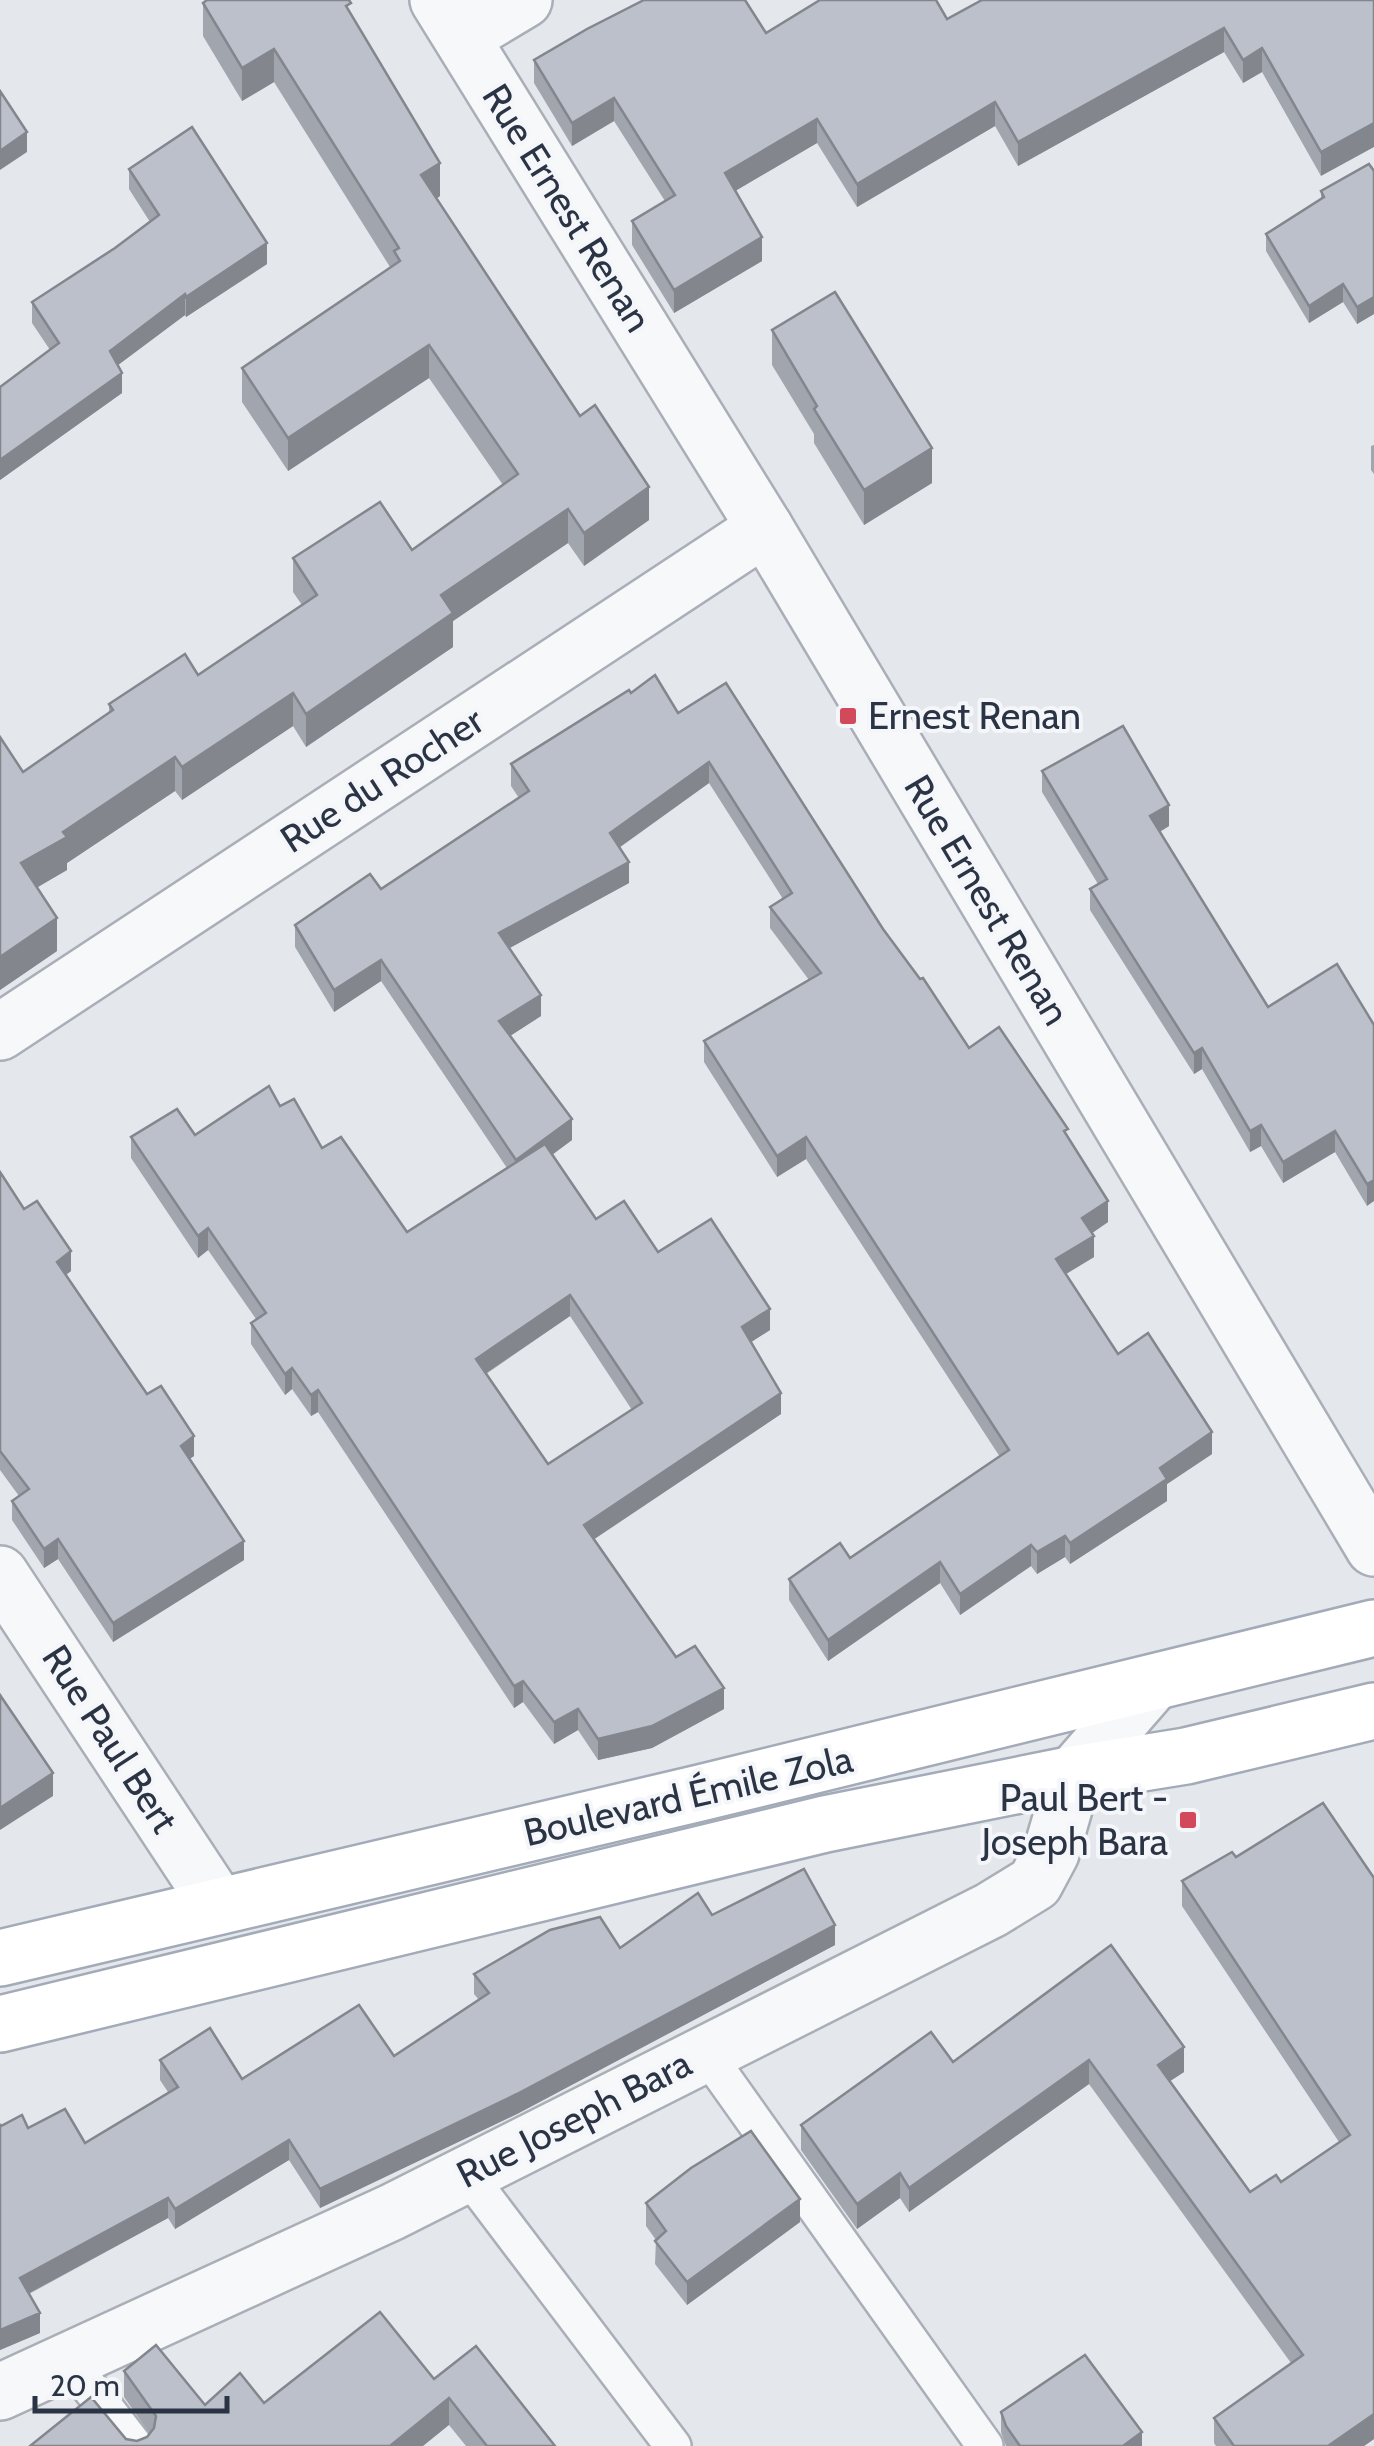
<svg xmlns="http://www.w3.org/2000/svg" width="1374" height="2446" font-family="Cabin,sans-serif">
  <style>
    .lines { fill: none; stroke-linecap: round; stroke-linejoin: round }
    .lane-casing { stroke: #a9aeb7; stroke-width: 40 }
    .street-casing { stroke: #a9aeb7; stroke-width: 60 }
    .primary-casing { stroke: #a3abb8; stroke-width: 60 }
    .lane { stroke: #f7f8fa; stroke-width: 35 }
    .street { stroke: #f7f8fa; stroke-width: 55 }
    .primary { stroke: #fff; stroke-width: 55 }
    .wall { fill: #a1a5ae; fill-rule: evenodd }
    .shaded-wall { fill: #83868d }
    .building { fill: #bbc0ca; stroke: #83868d; stroke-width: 2.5; fill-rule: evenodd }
    .poi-dot { fill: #d1495b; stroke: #f4f6f9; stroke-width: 4 }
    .labels { text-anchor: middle; stroke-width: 8; stroke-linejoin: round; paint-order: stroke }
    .street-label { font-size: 38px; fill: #2b3445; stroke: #f4f6f9 }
    .poi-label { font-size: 38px; fill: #2b3445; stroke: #f4f6f9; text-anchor: start }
  </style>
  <rect width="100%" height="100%" fill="#e4e7ec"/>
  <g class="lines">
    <g class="lane-casing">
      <g id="lane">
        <path d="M705,2052L985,2446"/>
        <path d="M467,2174L673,2446"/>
        <path d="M69,2361L135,2446"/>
      </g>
    </g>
    <g class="street-casing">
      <g id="street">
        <path d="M438,0L765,528L1374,1548"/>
        <path d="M462,37L524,0"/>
        <path d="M0,1032L765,528"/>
        <path d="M0,1574L219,1906"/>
        <path d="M0,2392L392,2212L991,1910L1035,1883L1051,1853L1074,1774L1153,1683"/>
      </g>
    </g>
    <g class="primary-casing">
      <g id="primary">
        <path d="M0,1958L700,1793L1374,1628"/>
        <path d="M0,2024L825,1824L1074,1774L1186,1756L1374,1711"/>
      </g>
    </g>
    <use href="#lane" class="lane"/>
    <use href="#street" class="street"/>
    <use href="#primary" class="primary"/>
  </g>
  <g class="wall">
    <path d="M1374,0L1321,176L1262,72L1243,83L1224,52L1018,166L995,126L857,207L817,143L735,191L762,261L674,313L632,245V221L665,201L614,121L572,146L534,83V60L766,33L947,19Z"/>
    <path d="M203,3L351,15L440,196L436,199L649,520L584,566L568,543L453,621V647L306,747L293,726L182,800L175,791L67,863V870L37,887L57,951L0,990V737L23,772L109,712V704L198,675L302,605L293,592V558L412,550L503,485L429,378L288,471L242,402V368L390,267L274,82L242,101L203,36Z"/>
    <path d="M129,169L267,264L186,317L185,315L118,365L122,393L0,480V387L50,350L32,323V302L115,248L150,222L129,189Z"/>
    <path d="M1374,171V314L1357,324L1343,302L1309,323L1266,251V234L1321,199V191Z"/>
    <path d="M772,330L932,483L864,525L814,443V434L772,365Z"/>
    <path d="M1374,445V474L1371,470V446Z"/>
    <path d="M631,693L678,713L883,929L969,1048L1068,1138L1108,1222L1092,1233L1094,1257L1066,1274L1118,1354L1212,1454L1167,1484V1501L1070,1564L1065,1557L1037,1574L1031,1566L960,1615L940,1583L828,1661L789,1600V1579L850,1558L1000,1457L806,1159L777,1177L704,1062V1041L809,980L770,928V907L783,899L709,783L619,848L629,883L509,948L541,1016L510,1036L572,1140L552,1154L596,1219L658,1252L770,1330L751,1342L781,1414L594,1539L676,1657L724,1709L652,1748L598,1760L578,1730L554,1744L523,1702L514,1708L318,1412L311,1416L292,1389L285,1395L251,1344V1323L256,1319L208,1250L198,1258L131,1158V1137L195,1135L280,1106L407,1232L507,1168L381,981L334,1012L295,947V925L381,889L519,798L511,786V764ZM570,1316L632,1410L548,1464L486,1374Z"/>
    <path d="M1042,771L1169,826L1160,832L1268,1007L1374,1025L1367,1206L1335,1152L1283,1183L1261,1146L1250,1152L1202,1069L1194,1074L1090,910V889L1098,884L1042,792Z"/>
    <path d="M0,1172L24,1209L71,1271L66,1275L147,1394L194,1456L189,1459L244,1560L113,1642L58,1559L44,1568L12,1520V1501L19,1496L0,1470Z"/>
    <path d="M1236,1857L1374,1878V2439L1364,2446H1216L1214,2443V2418L1291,2363L1089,2084L909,2212L900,2198L857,2229L801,2150V2125L953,2062L1111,1945L1184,2072L1170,2081L1250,2192L1281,2182L1339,2142L1182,1906V1881Z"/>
    <path d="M712,1915L835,1945L517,2114L320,2208L289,2160L175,2229L168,2218L29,2294L40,2333L0,2350V2124L1,2126L28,2128L85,2143L168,2092L160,2080V2060L242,2079L394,2056L479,2000L474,1994V1974L620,1948Z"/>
    <path d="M646,2203L800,2222L687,2305L655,2264L656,2240L646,2226Z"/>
    <path d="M124,2371L205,2405L264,2403L434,2379L555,2446H466L449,2425L30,2446L126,2439L137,2441L147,2437L150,2434L124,2397Z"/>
    <path d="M1001,2412L1142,2446H1006L1001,2432Z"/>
  </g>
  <g class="shaded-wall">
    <path d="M1224,28V52L1018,166V142Z"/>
    <path d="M1262,48V72L1243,83V60Z"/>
    <path d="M274,49V82L242,101V68Z"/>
    <path d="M614,98V121L572,146V123Z"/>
    <path d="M995,102V126L857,207V184Z"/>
    <path d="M817,119V143L725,197V173Z"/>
    <path d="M1374,123V147L1321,176V152Z"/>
    <path d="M27,132V152L0,170V151Z"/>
    <path d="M440,163V196L421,209V175Z"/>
    <path d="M762,237V261L674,313V290Z"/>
    <path d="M267,243V264L186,317V297Z"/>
    <path d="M1343,284V302L1309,323V306Z"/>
    <path d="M185,294V315L110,371V351Z"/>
    <path d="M1374,297V314L1357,324V307Z"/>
    <path d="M429,345V378L288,471V438Z"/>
    <path d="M122,373V393L0,480V460Z"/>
    <path d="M932,448V483L864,525V490Z"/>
    <path d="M649,487V520L584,566V533Z"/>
    <path d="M568,509V543L453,621V647L306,747V714L441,595Z"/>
    <path d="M293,693V726L182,800V767Z"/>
    <path d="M175,757V791L67,863V870L21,897V863L63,832Z"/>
    <path d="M709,762V783L610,854V833Z"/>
    <path d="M1169,805V826L1150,837V816Z"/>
    <path d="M629,862V883L499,954V933Z"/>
    <path d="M57,918V951L0,990V957Z"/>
    <path d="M381,960V981L334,1012V990Z"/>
    <path d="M541,995V1016L499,1043V1021Z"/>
    <path d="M1202,1048V1069L1194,1074V1053Z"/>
    <path d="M572,1119V1140L516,1182V1160Z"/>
    <path d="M1261,1125V1146L1250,1152V1131Z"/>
    <path d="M1335,1131V1152L1283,1183V1162Z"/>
    <path d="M806,1137V1159L777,1177V1156Z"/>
    <path d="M1374,1180V1201L1367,1206V1184Z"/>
    <path d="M1108,1201V1222L1082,1240V1218Z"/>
    <path d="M208,1228V1250L198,1258V1236Z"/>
    <path d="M1094,1236V1257L1056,1280V1259Z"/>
    <path d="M71,1251V1271L57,1281V1262Z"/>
    <path d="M570,1295V1316L476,1380V1359Z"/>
    <path d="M770,1309V1330L742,1348V1327Z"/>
    <path d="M292,1368V1389L285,1395V1374Z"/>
    <path d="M318,1390V1412L311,1416V1395Z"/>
    <path d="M781,1393V1414L584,1546V1525Z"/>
    <path d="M1212,1432V1454L1167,1484V1501L1070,1564V1543L1160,1468Z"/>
    <path d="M194,1436V1456L181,1465V1446Z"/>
    <path d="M1065,1536V1557L1037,1574V1552Z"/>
    <path d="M58,1539V1559L44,1568V1549Z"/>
    <path d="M244,1541V1560L113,1642V1623Z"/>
    <path d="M1031,1545V1566L960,1615V1594Z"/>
    <path d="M940,1562V1583L828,1661V1640Z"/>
    <path d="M523,1681V1702L514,1708V1686Z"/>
    <path d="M724,1688V1709L652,1748L598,1760V1739Z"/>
    <path d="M578,1709V1730L554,1744V1722Z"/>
    <path d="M53,1773V1796L0,1830V1808Z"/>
    <path d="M835,1925V1945L517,2114L320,2208V2189Z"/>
    <path d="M1184,2047V2072L1158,2089V2065Z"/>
    <path d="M1089,2060V2084L909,2212V2188Z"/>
    <path d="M289,2140V2160L175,2229V2209Z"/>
    <path d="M900,2173V2198L857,2229V2204Z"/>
    <path d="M168,2198V2218L20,2298V2278Z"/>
    <path d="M800,2199V2222L687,2305V2282Z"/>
    <path d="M40,2313V2333L0,2350V2330Z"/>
    <path d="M449,2398V2425L423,2446H390Z"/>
    <path d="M1374,2414V2439L1364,2446H1328Z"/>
    <path d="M1142,2432V2446H1123Z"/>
  </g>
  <g class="building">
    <path d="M207,0H349L351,3L346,6L440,163L421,175L580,416L595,405L649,487L584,533L568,509L441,595L453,613L306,714L293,693L182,767L175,757L63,832L67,837L21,863L57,918L0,957V737L23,772L113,710L109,704L185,654L198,675L317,595L293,558L380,502L412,550L518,474L429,345L288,438L242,368L400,261L394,251L399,248L274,49L242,68L203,3Z"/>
    <path d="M644,0H745L766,33L820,0H936L947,19L982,0H1374V123L1321,152L1262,48L1243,60L1224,28L1018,142L995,102L857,184L817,119L725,173L762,237L674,290L632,221L675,195L614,98L572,123L534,60L587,29Z"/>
    <path d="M0,91L27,132L0,151Z"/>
    <path d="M192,127L267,243L186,297L185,294L110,351L122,373L0,460V387L59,343L32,302L115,248L159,215L129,169Z"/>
    <path d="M1369,164L1374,171V297L1357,307L1343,284L1309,306L1266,234L1324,197L1321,191Z"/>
    <path d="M835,292L932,448L864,490L814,409L817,406L772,330Z"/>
    <path d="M655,675L678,713L726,683L883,929L920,979L923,978L969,1048L999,1027L1068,1129L1064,1131L1108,1201L1082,1218L1094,1236L1056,1259L1118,1354L1148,1333L1212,1432L1160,1468L1167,1479L1070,1543L1065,1536L1037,1552L1031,1545L960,1594L940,1562L828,1640L789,1579L840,1543L850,1558L1009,1450L806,1137L777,1156L704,1041L821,973L770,907L792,893L709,762L610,833L629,862L499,933L541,995L499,1021L572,1119L516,1160L381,960L334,990L295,925L370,874L381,889L529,791L511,764L629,690L631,693Z"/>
    <path d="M1123,726L1169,805L1150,816L1268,1007L1337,964L1374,1025V1180L1367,1184L1335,1131L1283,1162L1261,1125L1250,1131L1202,1048L1194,1053L1090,889L1107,879L1042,771Z"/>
    <path d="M269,1086L280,1106L294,1099L322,1148L341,1137L407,1232L545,1144L596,1219L624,1201L658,1252L711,1219L770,1309L742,1327L781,1393L584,1525L676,1657L695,1646L724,1688L652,1726L598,1739L578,1709L554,1722L523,1681L514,1686L318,1390L311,1395L292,1368L285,1374L251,1323L266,1313L208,1228L198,1236L131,1137L177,1109L195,1135ZM570,1295L642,1403L548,1464L476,1359Z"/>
    <path d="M0,1172L24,1209L37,1201L71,1251L57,1262L147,1394L161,1386L194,1436L181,1446L244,1541L113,1623L58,1539L44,1549L12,1501L29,1489L0,1451Z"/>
    <path d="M0,1695L53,1773L0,1808Z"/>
    <path d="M1323,1803L1374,1878V2414L1328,2446H1234L1214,2418L1303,2355L1089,2060L909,2188L900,2173L857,2204L801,2125L931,2032L953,2062L1111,1945L1184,2047L1158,2065L1250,2192L1276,2175L1281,2182L1350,2135L1182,1881L1232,1852L1236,1857Z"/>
    <path d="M804,1869L835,1925L517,2094L320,2189L289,2140L175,2209L168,2198L20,2278L40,2313L0,2330V2124L1,2126L22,2115L28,2128L65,2109L85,2143L178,2087L160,2060L210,2028L242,2079L359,2005L394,2056L489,1993L474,1974L550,1930L600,1917L620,1948L698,1893L712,1915Z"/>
    <path d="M751,2131L800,2199L687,2282L655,2241L666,2231L646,2203L691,2168Z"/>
    <path d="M380,2312L434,2379L476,2346L555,2446H487L449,2398L390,2446H30L91,2397L126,2439L137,2441L147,2437L154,2428L156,2416L124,2371L156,2345L205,2405L240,2373L264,2403Z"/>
    <path d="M1085,2355L1142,2432L1123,2446H1020L1006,2426L1001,2412Z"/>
  </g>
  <g class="poi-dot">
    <rect x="838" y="706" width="20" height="20" rx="5"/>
    <rect x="1178" y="1810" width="20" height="20" rx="5"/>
  </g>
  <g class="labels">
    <g class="street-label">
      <text transform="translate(567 208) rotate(58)" y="13">Rue Ernest Renan</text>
      <text transform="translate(382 780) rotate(-33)" y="13">Rue du Rocher</text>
      <text transform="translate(987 900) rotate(59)" y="13">Rue Ernest Renan</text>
      <text transform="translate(110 1739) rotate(57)" y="13">Rue Paul Bert</text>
      <text transform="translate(688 1796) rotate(-13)" y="13">Boulevard Émile Zola</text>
      <text transform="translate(574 2119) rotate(-27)" y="13">Rue Joseph Bara</text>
    </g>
    <g class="poi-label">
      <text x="868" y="729">Ernest Renan</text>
      <text x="1168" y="1811" text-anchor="end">Paul Bert -<tspan x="1168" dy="44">Joseph Bara</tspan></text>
    </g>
  </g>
  <path d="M35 2396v15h192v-15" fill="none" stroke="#2b3445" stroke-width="5"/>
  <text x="50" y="2396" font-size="30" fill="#2b3445" stroke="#f4f6f9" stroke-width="8" paint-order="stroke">20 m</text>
</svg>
